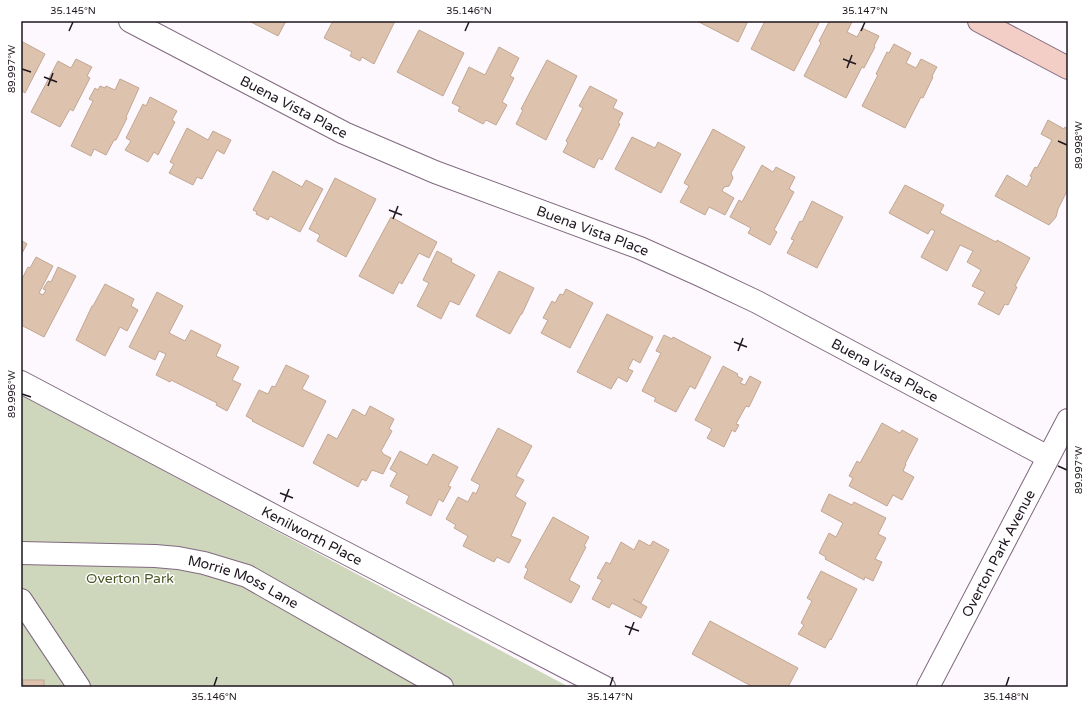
<svg xmlns="http://www.w3.org/2000/svg" width="1089" height="708" font-family="'Varela Round',sans-serif">
  <style>
    .green { fill: #ced6bb }
    .building { fill: #ddc2ad; stroke: #c1a692 }
    .lines { fill: none; stroke-linecap: round; stroke-linejoin: round }
    .street-casing { stroke: #80697f; stroke-width: 24 }
    .secondary-casing { stroke: #80697f; stroke-width: 24 }
    .street { stroke: #fff; stroke-width: 22 }
    .secondary { stroke: #f3cec6; stroke-width: 22 }
    .ticks { fill: none; stroke: #1e161e; stroke-width: 1.5 }
    .labels { text-anchor: middle; stroke-width: 3; stroke-linejoin: round; paint-order: stroke }
    .street-label { font-size: 14px; fill: #1e161e; stroke: #fff }
    .park-label { font-size: 14px; fill: #4c5727; stroke: #fff }
    .neatline { fill: none; stroke: #1e161e; stroke-width: 1.5 }
    .ticks-label { font-size: 10px; text-anchor: middle; fill: #1e161e }
  </style>
  <rect width="100%" height="100%" fill="#fdf8fd"/>
  <path class="green" d="M21,395L569,687H21Z"/>
  <g class="building">
    <path d="M249,21H286L278,36Z"/>
    <path d="M333,21H395L374,64L362,57L360,61L350,56L352,52L324,38Z"/>
    <path d="M697,21H748L738,42Z"/>
    <path d="M765,21H820L794,71L751,49Z"/>
    <path d="M831,21H849L852,22L847,32L857,37L862,28L879,36L874,46L875,47L864,68L862,67L846,98L804,76L821,43L819,41L829,22L830,23Z"/>
    <path d="M419,30L464,53L443,96L397,72Z"/>
    <path d="M21,41L45,54L25,93L21,90Z"/>
    <path d="M894,44L911,53L906,63L916,68L921,59L937,67L932,76L933,77L923,98L921,97L905,128L862,106L878,75L876,74L887,52L889,53Z"/>
    <path d="M499,47L519,58L510,76L514,78L502,102L507,105L496,125L486,120L483,124L458,111L460,107L452,103L469,67L485,75Z"/>
    <path d="M76,59L92,67L87,76L90,78L73,111L70,109L60,127L31,112L58,61L71,68Z"/>
    <path d="M547,60L577,76L546,140L516,124L523,110L521,109Z"/>
    <path d="M120,79L139,88L126,117L127,118L116,140H114L106,155L94,149L91,156L71,146L93,101L89,99L95,88L98,90L100,86L105,88L106,86L115,90Z"/>
    <path d="M590,86L617,100L613,108L623,113L618,123L620,124L602,160L599,158L594,168L563,152L568,143L566,141L583,108L579,106Z"/>
    <path d="M150,97L177,111L172,120L175,122L158,155L154,152L148,162L125,150L131,141L126,138L143,104L146,106Z"/>
    <path d="M1048,120L1064,129L1065,127L1068,129V189L1058,209L1056,217L1049,225L995,196L1007,175L1027,187L1032,177L1030,176L1035,167L1037,168L1052,140L1041,134Z"/>
    <path d="M187,128L208,140L213,131L231,140L224,154L217,150L202,179L197,177L193,185L169,173L174,164L170,162Z"/>
    <path d="M713,129L745,147L731,173L733,178L729,186L724,187L722,191L734,198L725,215L709,207L705,215L680,202L689,186L684,183Z"/>
    <path d="M632,137L655,148L658,142L681,154L661,193L615,169Z"/>
    <path d="M762,165L773,172L776,167L795,177L789,189L794,192L774,230L777,232L770,245L748,233L751,228L730,217L739,200L742,202Z"/>
    <path d="M273,171L302,187L306,180L323,189L300,232L270,216L268,220L256,214L257,212L253,210Z"/>
    <path d="M335,178L376,199L346,257L317,241L320,235L309,229Z"/>
    <path d="M905,185L944,205L940,213L996,242L997,240L1030,258L1015,286L1017,287L1008,305L1005,304L999,315L978,304L985,292L972,286L981,270L967,262L973,251L960,245L947,271L921,257L935,231L931,229L928,234L889,213Z"/>
    <path d="M812,201L843,217L817,268L787,253L794,240L791,239L800,221L802,222Z"/>
    <path d="M391,217L437,242L429,258L419,253L402,284L399,282L393,294L359,276Z"/>
    <path d="M21,240L27,244L21,255Z"/>
    <path d="M437,251L452,259L451,262L475,275L459,305L450,301L441,319L417,306L429,283L423,280Z"/>
    <path d="M36,257L53,266L39,293L43,295L46,290L43,289L48,281L51,282L58,267L76,276L44,337L21,325L23,320L21,319V281L28,267L30,268Z"/>
    <path d="M499,271L534,288L522,314H521L510,334L476,316Z"/>
    <path d="M105,284L134,299L131,306L138,310L127,331L120,327L105,356L76,340L92,306H93Z"/>
    <path d="M566,289L593,303L570,348L541,333L548,320L543,318L552,301L555,303L560,294L563,295Z"/>
    <path d="M157,292L183,306L169,333L185,341L191,330L221,345L216,356L239,367L232,380L241,384L227,411L216,405L217,403L171,380L170,382L156,375L166,354L159,351L155,360L129,347Z"/>
    <path d="M607,314L653,337L640,363L633,359L628,369L633,371L627,382L618,377L611,389L577,372Z"/>
    <path d="M664,335L672,339L673,337L711,357L695,389L690,386L676,412L654,401L656,398L642,391L661,353L656,351Z"/>
    <path d="M286,365L309,376L302,389L326,401L303,447L252,421L253,420L246,416L259,390L268,394L272,386L275,387Z"/>
    <path d="M723,366L738,374L737,376L743,379L740,383L745,385L750,376L761,382L749,407L746,406L736,424L739,425L735,432L732,430L724,447L707,438L712,429L695,420Z"/>
    <path d="M370,406L394,419L389,429L392,431L381,451L383,453V454L391,458L383,474L372,470L366,481L362,479L358,487L313,463L328,434L337,439L353,409L365,416Z"/>
    <path d="M882,423L900,433L902,430L918,439L905,464H906L903,471L914,477L902,500L893,495L887,506L849,486L853,478L849,476L857,461L860,463Z"/>
    <path d="M498,428L532,446L516,476L524,480L515,496L526,503L511,536L521,540L509,563L497,557L494,562L463,546L468,536L454,528L456,525L446,519L458,497L468,502L473,492L476,494L480,485L471,480Z"/>
    <path d="M400,451L427,465L433,454L458,467L448,486L451,487L443,502L439,499L431,516L406,503L409,496L390,486L397,473L390,469Z"/>
    <path d="M829,494L852,505L854,502L886,518L878,534L886,538L875,559L882,562L873,581L865,577L864,580L825,559L826,557L819,553L829,533L836,537L843,523L821,511Z"/>
    <path d="M553,517L589,537L584,546L586,547L569,580L580,586L571,603L524,578L528,569L525,567Z"/>
    <path d="M639,540L650,546L653,541L669,550L641,603L633,599L647,607L641,618L612,603L609,608L592,599L602,580L597,578L606,562L610,564L621,542L634,550Z"/>
    <path d="M821,571L857,589L831,640L830,639L825,648L798,634L804,625L801,623L812,601L807,598Z"/>
    <path d="M710,621L798,668L788,687H753L692,654Z"/>
    <rect x="23" y="680" width="21" height="7"/>
  </g>
  <g class="lines">
    <g class="street-casing">
      <g id="street">
        <path id="s1" d="M130,21L344,133L435,172L640,248L700,275L757,302L1048,457"/>
        <path id="s2" d="M21,382L282,520L604,687"/>
        <path id="s3" d="M21,553L155,556L178,558L204,563L247,576L442,687"/>
        <path d="M21,600L79,687"/>
        <path id="s4" d="M928,687L1068,420"/>
      </g>
    </g>
    <g class="secondary-casing">
      <path id="secondary" d="M979,21L1068,68"/>
    </g>
    <use href="#street" class="street"/>
    <use href="#secondary" class="secondary"/>
  </g>
  <path class="ticks" d="M69,31L73,22M465,31L469,22M861,31L865,22M843,59L856,64M847,68L852,55M22,69L31,72M44,77L57,82M48,86L53,73M1058,141L1067,145M389,210L402,215M393,219L398,206M734,342L747,347M738,351L743,338M22,394L31,397M1058,466L1067,470M280,493L293,498M284,502L289,489M625,626L639,631M629,635L634,622M214,686L217,677M610,686L613,677M1006,686L1009,677"/>
  <g class="labels">
    <g class="street-label">
      <text dy="5" stroke="none"><textPath href="#s1" startOffset="185">Buena Vista Place</textPath></text>
      <text dy="5" stroke="none"><textPath href="#s1" startOffset="509">Buena Vista Place</textPath></text>
      <text dy="5" stroke="none"><textPath href="#s1" startOffset="833">Buena Vista Place</textPath></text>
      <text dy="5" stroke="none"><textPath href="#s2" startOffset="329">Kenilworth Place</textPath></text>
      <text dy="5" stroke="none"><textPath href="#s4" startOffset="151">Overton Park Avenue</textPath></text>
      <text dy="5" stroke="none"><textPath href="#s3" startOffset="227">Morrie Moss Lane</textPath></text>
    </g>
    <g class="park-label">
      <text x="130" y="583">Overton Park</text>
    </g>
  </g>
  <rect width="1089" height="708" fill="none" stroke="#ffffff" stroke-width="44"/>
  <rect x="22" y="22" width="1045" height="664" class="neatline"/>
  <g class="ticks-label">
    <text x="73" y="14">35.145°N</text>
    <text x="469" y="14">35.146°N</text>
    <text x="865" y="14">35.147°N</text>
    <text transform="translate(11 69) rotate(-90)" y="4">89.997°W</text>
    <text transform="translate(1078 145) rotate(-90)" y="4">89.998°W</text>
    <text transform="translate(11 394) rotate(-90)" y="4">89.996°W</text>
    <text transform="translate(1078 470) rotate(-90)" y="4">89.997°W</text>
    <text x="214" y="700">35.146°N</text>
    <text x="610" y="700">35.147°N</text>
    <text x="1006" y="700">35.148°N</text>
  </g>
</svg>
